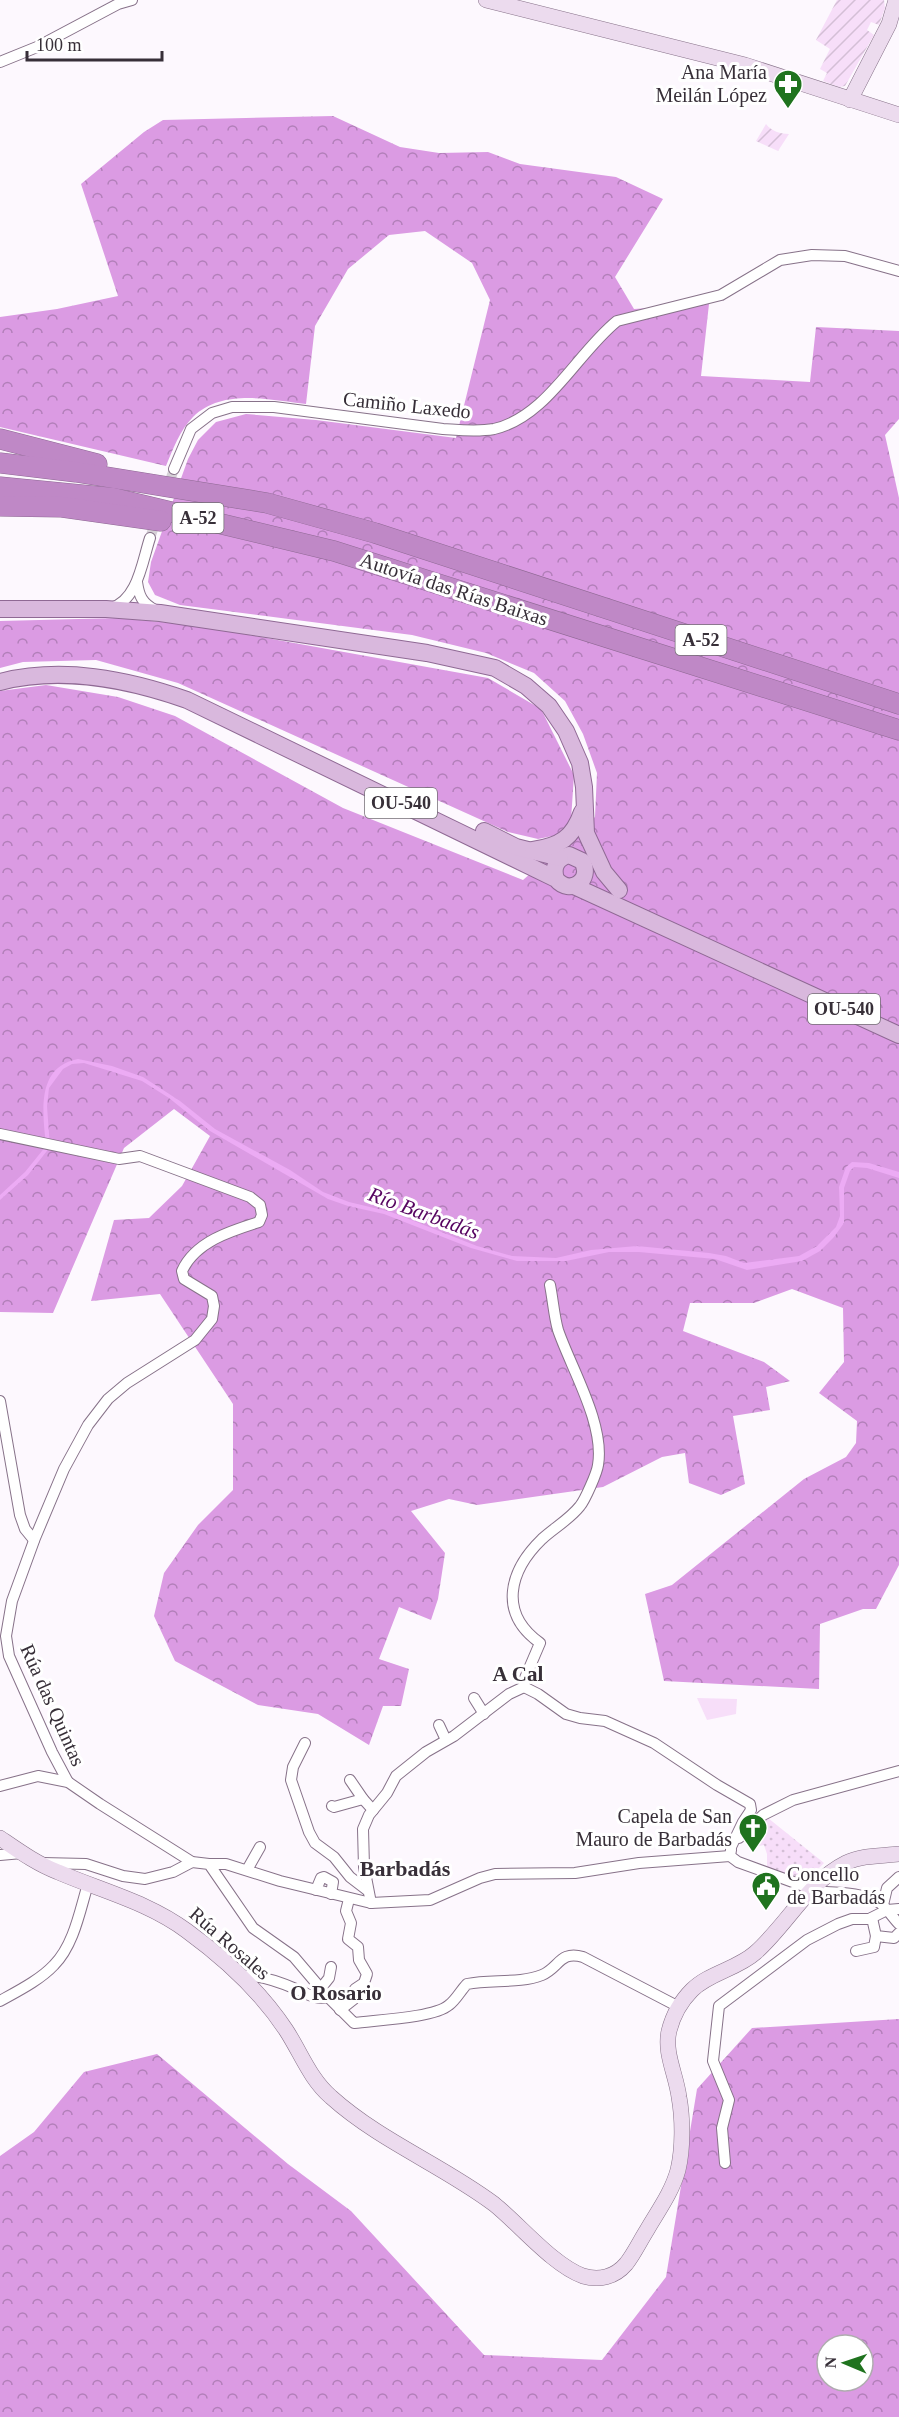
<svg xmlns="http://www.w3.org/2000/svg" width="899" height="2417" font-family="Georgia,serif">
  <style>
    .grass { fill: #f7def9 }
    .forest { fill: url(#forest-crowns); fill-rule: evenodd }
    .park { fill: url(#park-dots) }
    .garden { fill: url(#garden-furrows) }
    .water { fill: #ecabf4 }
    .lines { fill: none; stroke-linecap: round; stroke-linejoin: round }
    .street-tunnel { stroke: #d5d0d6; stroke-width: 10; stroke-dasharray: 10 5; stroke-linecap: butt }
    .street-casing { stroke: #877289; stroke-width: 12 }
    .secondary-casing { stroke: #877289; stroke-width: 16 }
    .primary-casing { stroke: #8f6994; stroke-width: 18 }
    .highway-casing { stroke: #8f6994; stroke-width: 21 }
    .street { stroke: #fff; stroke-width: 10 }
    .secondary { stroke: #ecdbee; stroke-width: 15 }
    .primary { stroke: #d9b8dd; stroke-width: 16 }
    .highway { stroke: #bf88c6; stroke-width: 20 }
    .labels { text-anchor: middle; stroke-width: 6; stroke-linejoin: round; paint-order: stroke }
    .shield { fill: #fff; stroke: #736d74; stroke-width: 1.5 }
    .shield-label { font-size: 18px; font-weight: bold; fill: #372f38 }
    .poi-label { font-size: 20px; fill: #372f38; stroke: #fff; text-anchor: end }
    .street-label { font-size: 20px; fill: #372f38; stroke: #fff }
    .water-label { font-size: 21px; font-style: italic; fill: #570561; stroke: #fff }
    .neighbourhood-label { font-size: 21px; font-weight: bold; fill: #372f38; stroke: #fff }
    .quarter-label { font-size: 22px; font-weight: bold; fill: #372f38; stroke: #fff }
  </style>
  <defs>
    <pattern id="forest-crowns" width="20" height="18" patternUnits="userSpaceOnUse" patternTransform="scale(1.5)"><rect width="20" height="18" fill="#db9be3"/><path d="M2 6a3 3 0 1 1 6 0M12 15a3 3 0 1 1 6 0" fill="none" stroke="#b27fb9"/></pattern>
    <pattern id="park-dots" width="8" height="8" patternUnits="userSpaceOnUse" patternTransform="scale(1.5)"><rect width="8" height="8" fill="#f7def9"/><path d="M2 2h.1M6 6h.1" fill="none" stroke="#d4bfd6" stroke-width="1.8" stroke-linecap="round"/></pattern>
    <pattern id="garden-furrows" width="10" height="10" patternUnits="userSpaceOnUse" patternTransform="scale(1.5)"><rect width="10" height="10" fill="#f7def9"/><path d="M-1 1l2-2M0 10L10 0M9 11l2-2" fill="none" stroke="#d4bfd6"/></pattern>
  </defs>
  <rect width="100%" height="100%" fill="#fdf8fe"/>
  <path class="grass" d="M697,1698L737,1699L736,1714L707,1720Z"/>
  <g class="forest">
    <path d="M333,116L400,147L439,153L488,152L520,164L616,177L663,199L615,277L634,309L709,304L701,376L810,382L816,327L899,331V419L885,435L899,498V1565L876,1609H863L820,1624L819,1689L664,1681L645,1594L672,1585L804,1479L846,1457L856,1443L857,1421L819,1393L844,1362L843,1308L792,1289L754,1303H690L683,1331L764,1362L790,1381L766,1387L770,1410L733,1416L745,1484L721,1495L689,1483L685,1453L662,1457L603,1487L477,1505L449,1499L411,1511L445,1553L438,1599L431,1620L399,1607L379,1659L409,1669L401,1706H383L369,1745L318,1714L258,1705L175,1661L154,1616L164,1573L198,1525L233,1490V1404L160,1294L91,1301L114,1220L149,1218L182,1186L210,1136L174,1109L124,1148L53,1313L0,1312V691L46,685L118,697L175,716L343,808L523,880L595,817L597,773L583,734L565,701L534,673L486,653L412,635L180,605L155,595L148,582L151,562L188,459L198,440L216,422L246,414L316,420L456,438L490,300L472,263L425,231L389,235L348,269L315,326L306,404C270,400 223,388 193,417C180,430 173,449 166,466L0,427V317L57,309L118,296L81,184L144,132L163,120Z"/>
    <path d="M118,618L194,625L488,678L541,709L574,775L571,820L557,835L538,839L508,832L178,683L96,660L23,662L0,668V621Z"/>
    <path d="M899,2019V2417H0V2156L34,2132L84,2072L157,2054L288,2164L351,2211L484,2355L602,2360L666,2277L697,2089L752,2028ZM827,2345H863V2381H827Z"/>
  </g>
  <path class="park" d="M768,1818L824,1863L804,1883L767,1868V1854L764,1845L754,1847L751,1833Z"/>
  <g class="garden">
    <path d="M837,0H884L885,8L879,25L871,22L867,30L874,35L845,86L839,87L823,81L827,73L820,69L830,49L816,40Z"/>
    <path d="M766,124C771,131 781,134 789,134L778,151L756,141Z"/>
  </g>
  <path class="water" d="M78,1059L112,1066L143,1077L180,1101L215,1129L290,1170L323,1192L349,1202L391,1212L477,1246L512,1256L556,1258L591,1250L637,1246L709,1253L726,1256L744,1263L799,1256L817,1246L836,1227L840,1216L839,1187L846,1167L852,1162L869,1163L899,1172V1178L867,1168L854,1167L850,1171L844,1188V1223L834,1237L820,1251L802,1261L747,1270L715,1259L639,1252H609L566,1261H517L471,1248L384,1214L348,1206L328,1199L210,1131L169,1098L142,1081L84,1063L72,1064L63,1069L49,1088L47,1106L50,1147L28,1175L0,1200V1195L25,1172L46,1146C43,1114 35,1067 78,1059Z"/>
  <g class="lines">
    <path class="street-tunnel" d="M150,538L174,469"/>
    <g class="street-casing">
      <g id="street">
        <path d="M0,62L37,47L118,4L132,0"/>
        <path d="M174,469L191,429L212,413L232,407H274L443,429C460,430 477,432 494,429C547,417 577,353 617,321L721,295L780,260L812,255L845,256L899,271"/>
        <path d="M137,582C139,596 142,603 155,610"/>
        <path d="M111,608C138,600 142,562 150,538"/>
        <path d="M0,1134L119,1159L140,1156L250,1197L260,1205L262,1215L259,1222C230,1231 195,1242 182,1271L184,1279L212,1296L214,1306L212,1319L195,1340L127,1383L108,1399L88,1425L64,1469L35,1538L12,1601L6,1636L9,1656L52,1752L68,1782"/>
        <path d="M0,1401L20,1515L25,1529L34,1540"/>
        <path d="M524,1687L538,1694L566,1714L580,1718L605,1721L654,1743L717,1785L750,1804L751,1810L743,1822L731,1847"/>
        <path d="M474,1698L484,1714"/>
        <path d="M439,1725L446,1740"/>
        <path d="M305,1743L293,1767L291,1780L309,1832L315,1843L334,1857L350,1877L367,1890"/>
        <path d="M350,1780L363,1799"/>
        <path d="M0,1786L38,1776L68,1782L100,1804L192,1862L209,1864L253,1928L294,1957L328,1997"/>
        <path d="M332,1806L334,1807L363,1799L373,1810"/>
        <path d="M739,1838L763,1815L793,1800L899,1771"/>
        <path d="M731,1850L730,1856L738,1862L812,1889"/>
        <path d="M0,1855L22,1853"/>
        <path d="M42,1863L86,1864L123,1876L145,1879L173,1872L192,1862"/>
        <path d="M209,1864H226L280,1881L371,1903L430,1900L480,1878L495,1874L575,1873L639,1863L730,1856"/>
        <path d="M247,1870L260,1847"/>
        <path d="M316,1890L321,1878L324,1877L333,1882L331,1894"/>
        <path d="M810,1891C831,1893 862,1891 880,1903C887,1908 893,1918 899,1924"/>
        <path d="M371,1903L364,1867L363,1829L369,1815L387,1793L396,1776L426,1752L454,1736L509,1694L524,1687L525,1678L540,1643C498,1613 509,1571 542,1539C554,1528 570,1519 580,1506C585,1500 597,1473 598,1465C605,1424 571,1368 558,1330C554,1316 553,1300 550,1285"/>
        <path d="M883,1905L887,1888L899,1877"/>
        <path d="M872,1918L876,1936L894,1938L899,1933"/>
        <path d="M856,1951L874,1947L876,1936"/>
        <path d="M239,1976C256,1974 280,1982 296,1989C308,1994 315,2000 328,1997L354,2023C375,2020 434,2018 449,2005C456,2000 461,1990 467,1984C491,1979 519,1984 542,1975C559,1968 560,1950 583,1957L679,2007"/>
        <path d="M321,1988L329,1978L331,1967"/>
        <path d="M0,2001C18,1991 40,1980 54,1965C74,1945 80,1910 88,1884"/>
        <path d="M340,2010L354,1999L355,1989L364,1983L367,1974L359,1960L358,1947L348,1939L351,1923L346,1911L349,1899"/>
        <path d="M725,2163L722,2128L729,2100L713,2061L719,2006L807,1940L838,1924L852,1919H869L887,1910L899,1909"/>
      </g>
    </g>
    <g class="secondary-casing">
      <g id="secondary">
        <path d="M486,0L745,65L899,115"/>
        <path d="M850,100L889,24L896,0"/>
        <path d="M0,1838C19,1851 37,1864 58,1872C102,1891 148,1902 187,1931C224,1958 261,1992 286,2030C301,2053 310,2079 331,2097C380,2141 442,2165 494,2204C520,2225 553,2265 583,2276C599,2281 615,2277 626,2264C634,2254 640,2241 647,2230C658,2211 672,2192 678,2170C683,2149 683,2119 679,2097C676,2074 664,2053 669,2031C673,2015 680,2002 692,1990C709,1973 737,1969 755,1953C787,1925 808,1882 846,1863C862,1855 882,1856 899,1854"/>
      </g>
    </g>
    <g class="primary-casing">
      <g id="primary">
        <path d="M0,609H106L160,613L427,653L495,668L526,686L549,706L566,731L580,763L584,787L586,833L604,872L619,890"/>
        <path d="M0,682C62,666 127,679 187,700L556,879C570,896 593,880 582,861L569,855C557,858 552,867 556,879"/>
        <path d="M484,831L516,847L560,858"/>
        <path d="M533,850C560,846 573,838 582,812"/>
        <path d="M574,886L899,1035"/>
      </g>
    </g>
    <g class="highway-casing">
      <g id="highway">
        <path d="M0,439L97,464"/>
        <path d="M0,463L76,472L267,503L375,533L899,704"/>
        <path d="M0,487L113,498L334,551L899,730"/>
        <path d="M0,506L62,507L161,521"/>
      </g>
    </g>
    <use href="#street" class="street"/>
    <use href="#secondary" class="secondary"/>
    <use href="#primary" class="primary"/>
    <use href="#highway" class="highway"/>
  </g>
  <defs>
    <g id="pharmacy-pin" transform="scale(1.5)"><path d="M0 17L-7.5 6A9.5 9.5 0 1 1 7.5 6Z" fill="#1f731e" stroke="#fff"/><path d="M-2-6h4v4h4v4h-4v4h-4v-4h-4v-4h4Z" fill="#fff"/></g>
    <g id="church-pin" transform="scale(1.5)"><path d="M0 17L-7.5 6A9.5 9.5 0 1 1 7.5 6Z" fill="#1f731e" stroke="#fff"/><path d="M-1.2-6h2.4v3.5h3.3v2.4h-3.3V6h-2.4V-.1h-3.3v-2.4h3.3Z" fill="#fff"/></g>
    <g id="civic-pin" transform="scale(1.5)"><path d="M0 17L-7.5 6A9.5 9.5 0 1 1 7.5 6Z" fill="#1f731e" stroke="#fff"/><path d="M-.6-6.5H3V-4.5H.6V-3L4-1V1h2V6H-6V1h2V-1L-.6-3ZM-1.2 2.5V6h2.4V2.5Z" fill="#fff"/></g>
  </defs>
  <g fill-rule="evenodd">
    <use href="#pharmacy-pin" x="788" y="84"/>
    <use href="#church-pin" x="753" y="1828"/>
    <use href="#civic-pin" x="766" y="1886"/>
  </g>
  <g class="labels">
    <g class="shield">
      <rect x="172.5" y="503" width="51" height="30" rx="4.5"/>
      <rect x="675.5" y="625" width="51" height="30" rx="4.5"/>
      <rect x="365" y="788" width="72" height="30" rx="4.5"/>
      <rect x="808" y="994" width="72" height="30" rx="4.5"/>
    </g>
    <g class="shield-label">
      <text x="198" y="524">A-52</text>
      <text x="701" y="646">A-52</text>
      <text x="401" y="809">OU-540</text>
      <text x="844" y="1015">OU-540</text>
    </g>
    <g class="poi-label">
      <text x="767" y="79">Ana María<tspan x="767" dy="23">Meilán López</tspan></text>
      <text x="732" y="1823">Capela de San<tspan x="732" dy="23">Mauro de Barbadás</tspan></text>
      <text x="787" y="1881" text-anchor="start">Concello<tspan x="787" dy="23">de Barbadás</tspan></text>
    </g>
    <g class="street-label">
      <text transform="translate(407 405) rotate(6)" y="7">Camiño Laxedo</text>
      <text transform="translate(454 589) rotate(18)" y="7">Autovía das Rías Baixas</text>
      <text transform="translate(53 1705) rotate(66)" y="7">Rúa das Quintas</text>
      <text transform="translate(230 1943) rotate(41)" y="7">Rúa Rosales</text>
    </g>
    <g class="water-label">
      <text transform="translate(424 1213) rotate(20)" y="7">Río Barbadás</text>
    </g>
    <g class="neighbourhood-label">
      <text x="518" y="1681">A Cal</text>
      <text x="336" y="2000">O Rosario</text>
    </g>
    <g class="quarter-label">
      <text x="405" y="1876">Barbadás</text>
    </g>
  </g>
  <g transform="translate(845 2363) rotate(272)"><circle r="28" fill="#ffffff" stroke="#afacaf" stroke-width="1.5"/>
  <path d="M0-4.5L10 22L0 15L-10 22Z" fill="#1f731e"/>
  <text y="-9" font-size="16" font-weight="bold" text-anchor="middle" fill="#372f38">N</text>
  </g>
  <path d="M27 51v9h135v-9" fill="none" stroke="#372f38" stroke-width="3"/>
  <text x="36" y="51" font-size="18" fill="#372f38" stroke="#ffffff" stroke-width="4.5" paint-order="stroke">100 m</text>
</svg>
